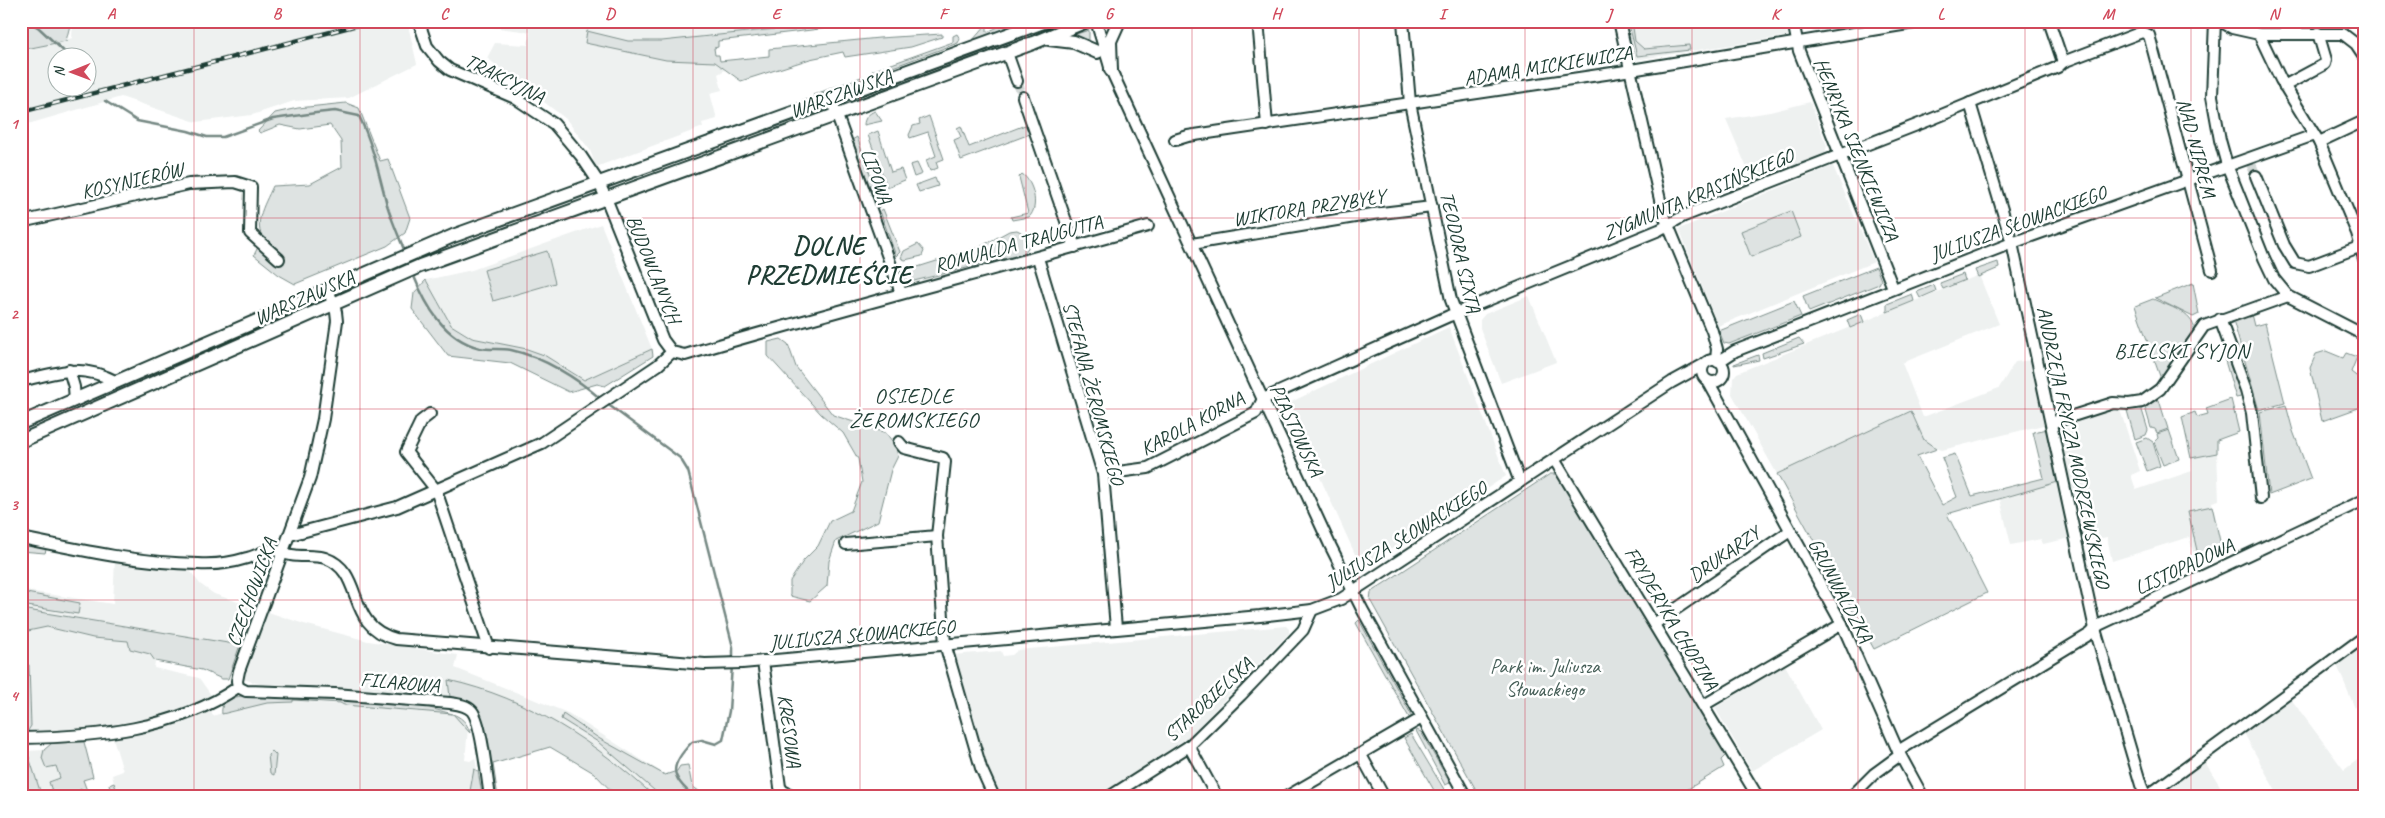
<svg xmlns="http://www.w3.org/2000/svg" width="2385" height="818" font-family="Caveat,sans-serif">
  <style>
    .built { fill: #eef1f0; fill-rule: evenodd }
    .green { fill: #dee3e2; stroke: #7e908b }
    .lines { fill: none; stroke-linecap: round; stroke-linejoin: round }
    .stream { stroke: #758883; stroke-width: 2.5 }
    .minor-tunnel { stroke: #d2d8d6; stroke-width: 10; stroke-dasharray: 10 5; stroke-linecap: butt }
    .minor-casing { stroke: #1f3d34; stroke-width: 14 }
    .major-casing { stroke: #1f3d34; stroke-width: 16 }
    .minor { stroke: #fff; stroke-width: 10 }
    .major { stroke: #fff; stroke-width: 12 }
    .rail-casing { stroke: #1f3d34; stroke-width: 4.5 }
    .rail { stroke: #fff; stroke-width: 2.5; stroke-dasharray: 8; stroke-linecap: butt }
    .grid { fill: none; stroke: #d1495b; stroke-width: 1; stroke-opacity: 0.55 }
    .labels { text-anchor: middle; stroke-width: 5; stroke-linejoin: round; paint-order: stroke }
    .street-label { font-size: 20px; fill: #1f3d34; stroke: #fff }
    .park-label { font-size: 20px; fill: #455e57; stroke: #fff }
    .neighbourhood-label { font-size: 21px; letter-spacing: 1px; fill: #1f3d34; stroke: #fff }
    .district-label { font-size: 25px; font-weight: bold; letter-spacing: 1px; fill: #1f3d34; stroke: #fff }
    .neatline { fill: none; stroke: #d1495b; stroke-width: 2 }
    .grid-label { font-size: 16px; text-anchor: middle; font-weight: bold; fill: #d1495b }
  </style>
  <rect width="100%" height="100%" fill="#fff"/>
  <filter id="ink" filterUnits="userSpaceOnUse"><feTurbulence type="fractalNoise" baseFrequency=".02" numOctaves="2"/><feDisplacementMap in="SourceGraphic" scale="10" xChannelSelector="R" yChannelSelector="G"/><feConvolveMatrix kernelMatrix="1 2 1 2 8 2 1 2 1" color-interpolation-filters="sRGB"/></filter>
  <g filter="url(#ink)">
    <g class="built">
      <path d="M73,21H888L714,41L715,62L725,70L718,74L722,90L710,93L717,119L702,123L703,127L596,167L590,150L566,119L487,58L495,43L528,45L530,32L451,22L408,25L417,64L349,98L294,101L252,115L196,122L121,97L21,126V52L72,38ZM58,58H88V88H58Z"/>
      <path d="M1626,21H1786L1788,36L1635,60Z"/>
      <path d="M1810,102L1827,146L1825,153L1753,182L1726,119L1770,112Z"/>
      <path d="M1833,166L1874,262L1718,326L1679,229Z"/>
      <path d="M601,224L652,349L584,380L562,365L527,349L472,338L451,325L426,280L472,270Z"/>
      <path d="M1979,275L1999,324L1902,363L1923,417L1999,388L2015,362L2032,360L2047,424L1942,450L1930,446L1924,440L1911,412L1777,474L1732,394L1733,378L1737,373Z"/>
      <path d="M1529,296L1556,362L1501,383L1480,328V320L1485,314Z"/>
      <path d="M1449,327L1506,476L1407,541L1360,565L1291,414V402Z"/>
      <path d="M2109,409L2120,410L2140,471L2131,475L2136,490L2192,471L2191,458L2217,453L2219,500L2212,502L2223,553L2195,560L2189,537L2112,561L2107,537L2083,542L2060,432L2080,421Z"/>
      <path d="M2058,482L2070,538L2043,544L2041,539L2011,545L2000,499Z"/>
      <path d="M115,559L188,568L200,584L214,594L304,624L368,641L458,655L455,668L568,713L661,772L685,797H638L487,701L263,685L129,644L130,649L150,654L155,661L154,668L199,678L211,695L194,705L153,717L88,729L27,732L31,726L29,665L21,662V630L28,631L21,623V590L113,604Z"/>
      <path d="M1286,626L1289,629V633L1188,737L1099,797H998L953,655L1001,651L1003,656L1012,655L1018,650Z"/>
      <path d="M2364,645V730L2337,665Z"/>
      <path d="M1785,665L1821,730L1752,771L1715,708Z"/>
      <path d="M265,698L453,714L468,729L465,760L470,761L475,758L482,797H21V745L28,751L44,750L52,743L64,786L84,780L89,796L110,789L109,785L114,783L112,775L123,771L113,738L177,723L205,709L211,711L213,716Z"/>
      <path d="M2291,699L2344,770L2364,755V797H2279L2244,733Z"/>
      <path d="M2205,762L2227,797H2168L2166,791Z"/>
    </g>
    <g class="green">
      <path d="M21,21H71L66,41L21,50Z"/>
      <path d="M852,21H888L718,41V47L714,48L715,55H719L720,61L769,56V49L879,38L942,34V37L911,47L845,57L843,52L810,59L741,81L715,62L666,60L585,43L587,31L628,41H662Z"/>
      <path d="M1012,21H1027L972,41L987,24V32Z"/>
      <path d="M1063,21H1083L1037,36L1038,28Z"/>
      <path d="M1628,21H1632L1635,41L1644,49L1689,45L1690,50L1637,56Z"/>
      <path d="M2307,21H2335L2336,22V25L2304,24Z"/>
      <path d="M1089,30V42L1070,36Z"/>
      <path d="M957,34L960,39L958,43L879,72L872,71L953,42V36Z"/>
      <path d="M1023,34L1024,37C967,57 913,81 856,101L944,63Z"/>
      <path d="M864,76L865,80L838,91L813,95Z"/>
      <path d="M346,103L359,108L380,161L388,159L410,218L405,233L387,246L295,284L279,275L254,255L258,247L282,263C280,254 275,251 268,244C250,227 264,206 273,186L310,184L342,167L341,141L330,125L300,129L280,125L260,133L258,131L275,113L298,108Z"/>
      <path d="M875,111L882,121L864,125C864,118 869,113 875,111Z"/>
      <path d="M929,116L944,159L936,162L938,168L930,171L926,160L936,156L928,132L910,138L909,135L913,126L920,124L919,120Z"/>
      <path d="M1025,125L1030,134L961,160L954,140L961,137L957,128L961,126L969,147Z"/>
      <path d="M878,131L891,172L901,169L905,180L887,187L868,135Z"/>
      <path d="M857,137L876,191L885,200L878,208L852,140Z"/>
      <path d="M917,163L922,174L914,177L910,165Z"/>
      <path d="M1022,174C1033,181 1040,207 1029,217L1012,220L1011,217L1028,213L1019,177Z"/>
      <path d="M935,178L938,186L919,192L916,185Z"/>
      <path d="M883,209L900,252L896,256L880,211Z"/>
      <path d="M1791,211L1801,237L1751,257L1741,231Z"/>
      <path d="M1017,230C1026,234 1028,238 1028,248L1023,254L914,281H909L904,279L905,271L978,248L1009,231Z"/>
      <path d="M918,244L924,251L922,256L905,260L901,258L904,251Z"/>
      <path d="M547,251L555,283L493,301L484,270Z"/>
      <path d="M1998,262L1999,268L1978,277L1975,270Z"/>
      <path d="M1876,267L1881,280L1879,284L1809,312L1803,296Z"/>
      <path d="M1963,274L1965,280L1943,289L1940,283Z"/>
      <path d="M426,280L451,325L472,338L527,349L544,355L584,380L652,349L653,356L605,386L597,384L569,392L510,363L448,356L412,309L414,293Z"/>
      <path d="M2193,283L2199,314L2193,317L2155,298Z"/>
      <path d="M1934,285L1936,291L1920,298L1917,292Z"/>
      <path d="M1912,294L1914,301L1887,312V304Z"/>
      <path d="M2153,299C2168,306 2193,312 2195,331L2161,379L2135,306Z"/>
      <path d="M1794,301L1801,316L1729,344L1724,343L1719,331Z"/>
      <path d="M2250,310L2254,326L2265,323L2285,403L2259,410L2233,320Z"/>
      <path d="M1861,314L1864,322L1850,328L1847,320Z"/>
      <path d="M1799,338L1804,344L1763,358L1762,353Z"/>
      <path d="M781,339L788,344L796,367L833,415L886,433L895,445L898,456L891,470L878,521L836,541L829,561L827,586L810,601L790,596V581L804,560L818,546L830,521L851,511L862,482L858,459L843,433L821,414L768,356V342Z"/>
      <path d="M2326,351L2343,358L2346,353L2357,357L2351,372L2364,382V406L2322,421L2310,368L2316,354Z"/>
      <path d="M2227,353L2241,397L2236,398L2223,354Z"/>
      <path d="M1758,355L1759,360L1734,365V364Z"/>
      <path d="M2231,399L2239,432L2217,440V453L2191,458L2182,417L2195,412L2197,417L2208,414L2206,408Z"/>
      <path d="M2157,400H2159L2168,429L2157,433L2155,429L2151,428L2145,407Z"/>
      <path d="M2286,405L2293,431L2311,479L2269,495L2260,412Z"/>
      <path d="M2126,407H2141L2148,430L2146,435L2135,439Z"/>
      <path d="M1911,411L1924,440L1937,449L1917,456L1942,505L1957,497L1942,458L1955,454L1972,496L2044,478L2033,432L2048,429L2058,482L1947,514L1987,593L1874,649L1777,474Z"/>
      <path d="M2169,430L2179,459L2163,465L2154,442L2158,438L2157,434Z"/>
      <path d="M2147,438L2153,442L2160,466L2147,471L2136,442Z"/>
      <path d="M1550,474H1557L1727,754L1721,760L1724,767L1675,797H1480L1370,600L1371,592Z"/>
      <path d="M2212,506L2222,550L2198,555L2188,511Z"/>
      <path d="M21,542L47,547L45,553L21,551Z"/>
      <path d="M21,592L80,603L78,614L21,605Z"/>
      <path d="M21,609L240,645L228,679H222L202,670L155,661L150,654L130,649L128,641L93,638L47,627L28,631L21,630Z"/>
      <path d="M1359,620L1411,714V721L1356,623Z"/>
      <path d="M21,662L29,665L31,726L27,732H21Z"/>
      <path d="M448,680C529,698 595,742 655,797H617L594,773L550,747L493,764L498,797H495L483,728L478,712L469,701L450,697Z"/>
      <path d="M243,696L306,697L428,707C443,714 464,710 470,733L453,714L344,705L340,703L293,700V702L267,703L222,714C220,701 231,697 243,696Z"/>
      <path d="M563,714L600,739L665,775L677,771L680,766L688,765L692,786L707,797H662L598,742L561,719Z"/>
      <path d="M1415,729L1421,732L1450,783L1445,785Z"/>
      <path d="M1411,734L1445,791L1439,795L1435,792L1404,738Z"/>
      <path d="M84,742L93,777L83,780L89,796L110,789L109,785L114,783L119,797H83L81,789L69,797H54L49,782L60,778L56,766L46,768L42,758L44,750L52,743Z"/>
      <path d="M272,751L276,755L274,775L270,773L268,755Z"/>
      <path d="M21,754H27L29,757L42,797H21Z"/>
      <path d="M474,769L478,771L482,794L470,791Z"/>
    </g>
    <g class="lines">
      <g class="stream">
        <path d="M28,21L39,28L71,58"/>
        <path d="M90,80L92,83"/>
        <path d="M105,101L137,121L188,131L207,137H223L273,119L316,113L335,111L359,116C373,145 379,174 387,205C392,221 399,237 405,252"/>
        <path d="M413,274C426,306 444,339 480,348C490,350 501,348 511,350C543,357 577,378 602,400"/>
        <path d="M606,403L680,458L688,471L733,647V659"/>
        <path d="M695,797C668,776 670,765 692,742L702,740L716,744L723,740L729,711L732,665"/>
      </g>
      <g class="minor-tunnel">
        <path d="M1017,81L1023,97"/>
        <path d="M2250,161L2256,176"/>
      </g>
      <g class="minor-casing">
        <g id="minor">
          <path d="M1096,21L1111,70L1330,545L1362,609L1466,797"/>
          <path d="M1403,21L1410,103L1451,300L1520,482"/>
          <path d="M1619,21L1663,213L1712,331L1717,349L1716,360"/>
          <path d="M1793,21L1799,51L1893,288"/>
          <path d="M2049,21L2063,62"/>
          <path d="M2215,21L2212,96L2220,140L2227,165L2264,258L2274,279L2288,296L2364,335"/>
          <path d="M2220,21L2232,28L2259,34H2343L2356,44L2364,56"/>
          <path d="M420,25L427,46L439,61L450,70L515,98L554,124L581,156L599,183L606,198L663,340L672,352"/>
          <path d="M1259,32L1267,125"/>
          <path d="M2259,34L2281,80L2319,142L2357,233L2364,259"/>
          <path d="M1007,53L1017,81"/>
          <path d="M2284,86L2325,64L2326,60L2318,33"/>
          <path d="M1023,97L1075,247"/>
          <path d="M831,99L901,293"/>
          <path d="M1970,103L2012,243L2095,629L2141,785L2146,797"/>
          <path d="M1175,140L1188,136L1619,72L1926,21"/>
          <path d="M2319,142L2364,121"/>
          <path d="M2256,176L2284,245L2295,263L2309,266L2359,247"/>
          <path d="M21,222L189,184L235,182L251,187L250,233L279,259"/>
          <path d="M1192,244L1373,214L1432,207"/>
          <path d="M1038,258L1103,474L1116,628"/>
          <path d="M2220,319L2246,390L2252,413L2261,498"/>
          <circle cx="1713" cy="371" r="11"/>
          <path d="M1718,362L1735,351L2012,243L2314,135"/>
          <path d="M69,370L74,387L75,400"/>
          <path d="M21,381C59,372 81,363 117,382"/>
          <path d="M1708,381L1842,624L1898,751L1923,797"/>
          <path d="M1263,399L1449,316L1659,230L1684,216L1932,119L2058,67L2063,62L2142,32L2149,35L2212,270"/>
          <path d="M430,414L421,421L406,452L436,490L489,648"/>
          <path d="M2051,423L2113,403L2129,404L2142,402L2160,389L2204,326L2288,296"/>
          <path d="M899,442L904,448L943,458L945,462L937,536L945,644L981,768L994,797"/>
          <path d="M1554,459L1758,797"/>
          <path d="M1103,474L1148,468L1256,413L1263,399"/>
          <path d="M290,535L397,507L542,443L658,365L672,352L685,355C839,309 994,270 1148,226"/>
          <path d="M21,538C79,550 139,563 198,564C215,565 231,563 247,558C255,556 264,551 272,550C278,550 285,554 291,555C302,557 314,555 325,558C366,572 344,626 396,639L705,664L742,663L1260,616L1312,610L1341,599L1672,382L1703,365"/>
          <path d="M846,544L937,536"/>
          <path d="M1654,624L1790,531"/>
          <path d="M763,661L780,787L783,791L796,797"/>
          <path d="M238,687L237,681L239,671L310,478L323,419L337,321L336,312L328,289"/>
          <path d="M238,687L246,691L335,694L450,703C457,704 467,705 472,711C482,723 487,779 490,797"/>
          <path d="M1704,705L1842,624"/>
          <path d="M21,738C94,737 177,730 238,687"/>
          <path d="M1189,746L1217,797"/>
          <path d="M1898,751L2090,634L2099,625L2364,500"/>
          <path d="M1361,755L1384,797"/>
          <path d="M1109,797L1189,746L1241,695L1303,630L1312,610"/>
          <path d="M1286,797L1422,718"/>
          <path d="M1851,797L1874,774L1900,755"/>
          <path d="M2146,797L2364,637"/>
        </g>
      </g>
      <g class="major-casing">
        <g id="major">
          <path d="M1049,39L1074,42L1097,52"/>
          <path d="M1111,70L1110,41L1119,21"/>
          <path d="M21,423L453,236L1046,21"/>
          <path d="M21,441L420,266L1033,43L1087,21"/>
        </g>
      </g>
      <use href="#minor" class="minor"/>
      <use href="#major" class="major"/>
      <g class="rail-casing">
        <path id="rail" d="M21,112L373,21"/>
      </g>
      <use href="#rail" class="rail"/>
    </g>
  </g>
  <path class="grid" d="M194,21V797M360,21V797M527,21V797M693,21V797M860,21V797M1026,21V797M1192,21V797M1359,21V797M1525,21V797M1692,21V797M1858,21V797M2025,21V797M2191,21V797M21,218H2364M21,409H2364M21,600H2364"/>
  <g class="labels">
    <g class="street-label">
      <text transform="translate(1548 65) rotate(-9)" y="7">ADAMA MICKIEWICZA</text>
      <text transform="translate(505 78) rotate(27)" y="7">TRAKCYJNA</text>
      <text transform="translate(841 93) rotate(-20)" y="7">WARSZAWSKA</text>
      <text transform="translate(2197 148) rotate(75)" y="7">NAD NIPREM</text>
      <text transform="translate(1857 149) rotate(68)" y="7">HENRYKA SIENKIEWICZA</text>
      <text transform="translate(877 176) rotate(70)" y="7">LIPOWA</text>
      <text transform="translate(132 180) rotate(-13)" y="7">KOSYNIERÓW</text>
      <text transform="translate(1698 194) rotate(-23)" y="7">ZYGMUNTA KRASIŃSKIEGO</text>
      <text transform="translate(1309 207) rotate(-9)" y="7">WIKTORA PRZYBYŁY</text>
      <text transform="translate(2018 223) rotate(-20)" y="7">JULIUSZA SŁOWACKIEGO</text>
      <text transform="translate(1018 243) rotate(-15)" y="7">ROMUALDA TRAUGUTTA</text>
      <text transform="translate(1461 252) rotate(77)" y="7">TEODORA SIXTA</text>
      <text transform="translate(654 269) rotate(68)" y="7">BUDOWLANYCH</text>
      <text transform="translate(304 297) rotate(-24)" y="7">WARSZAWSKA</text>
      <text transform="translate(1094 393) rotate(75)" y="7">STEFANA ŻEROMSKIEGO</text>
      <text transform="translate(1192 423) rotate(-28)" y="7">KAROLA KORNA</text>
      <text transform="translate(1297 430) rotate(65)" y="7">PIASTOWSKA</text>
      <text transform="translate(2074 447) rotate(78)" y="7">ANDRZEJA FRYCZA MODRZEWSKIEGO</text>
      <text transform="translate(1406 535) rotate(-32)" y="7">JULIUSZA SŁOWACKIEGO</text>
      <text transform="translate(1724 554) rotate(-35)" y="7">DRUKARZY</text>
      <text transform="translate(2184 566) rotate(-25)" y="7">LISTOPADOWA</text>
      <text transform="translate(1841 590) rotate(62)" y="7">GRUNWALDZKA</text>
      <text transform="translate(251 592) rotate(-70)" y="7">CZECHOWICKA</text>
      <text transform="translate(1672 618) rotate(59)" y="7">FRYDERYKA CHOPINA</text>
      <text transform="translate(862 634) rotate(-5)" y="7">JULIUSZA SŁOWACKIEGO</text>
      <text transform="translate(400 682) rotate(5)" y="7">FILAROWA</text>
      <text transform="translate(1208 699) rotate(-43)" y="7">STAROBIELSKA</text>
      <text transform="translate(790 731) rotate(82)" y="7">KRESOWA</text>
    </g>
    <g class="park-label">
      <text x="1545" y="673">Park im. Juliusza<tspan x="1545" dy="23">Słowackiego</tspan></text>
    </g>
    <g class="neighbourhood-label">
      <text x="2182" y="358">BIELSKI SYJON</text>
      <text x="914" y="403">OSIEDLE<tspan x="914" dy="24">ŻEROMSKIEGO</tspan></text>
    </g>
    <g class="district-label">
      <text x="829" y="254">DOLNE<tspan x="829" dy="29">PRZEDMIEŚCIE</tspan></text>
    </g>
  </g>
  <rect width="2385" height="818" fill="none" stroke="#fff" stroke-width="55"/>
  <g transform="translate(72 72) rotate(269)"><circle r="24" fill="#ffffff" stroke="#a5b1ae"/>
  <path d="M0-4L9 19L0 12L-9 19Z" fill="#d1495b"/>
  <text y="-8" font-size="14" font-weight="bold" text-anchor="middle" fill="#1f3d34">N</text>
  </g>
  <rect x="28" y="28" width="2330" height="762" class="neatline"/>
  <g class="grid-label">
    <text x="111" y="19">A</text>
    <text x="277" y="19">B</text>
    <text x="444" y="19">C</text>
    <text x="610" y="19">D</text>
    <text x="776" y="19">E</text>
    <text x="943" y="19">F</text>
    <text x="1109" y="19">G</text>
    <text x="1276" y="19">H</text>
    <text x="1442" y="19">I</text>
    <text x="1609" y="19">J</text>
    <text x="1775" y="19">K</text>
    <text x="1941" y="19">L</text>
    <text x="2108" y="19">M</text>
    <text x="2274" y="19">N</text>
    <text x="14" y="129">1</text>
    <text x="14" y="319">2</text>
    <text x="14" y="510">3</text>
    <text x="14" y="701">4</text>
  </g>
</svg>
